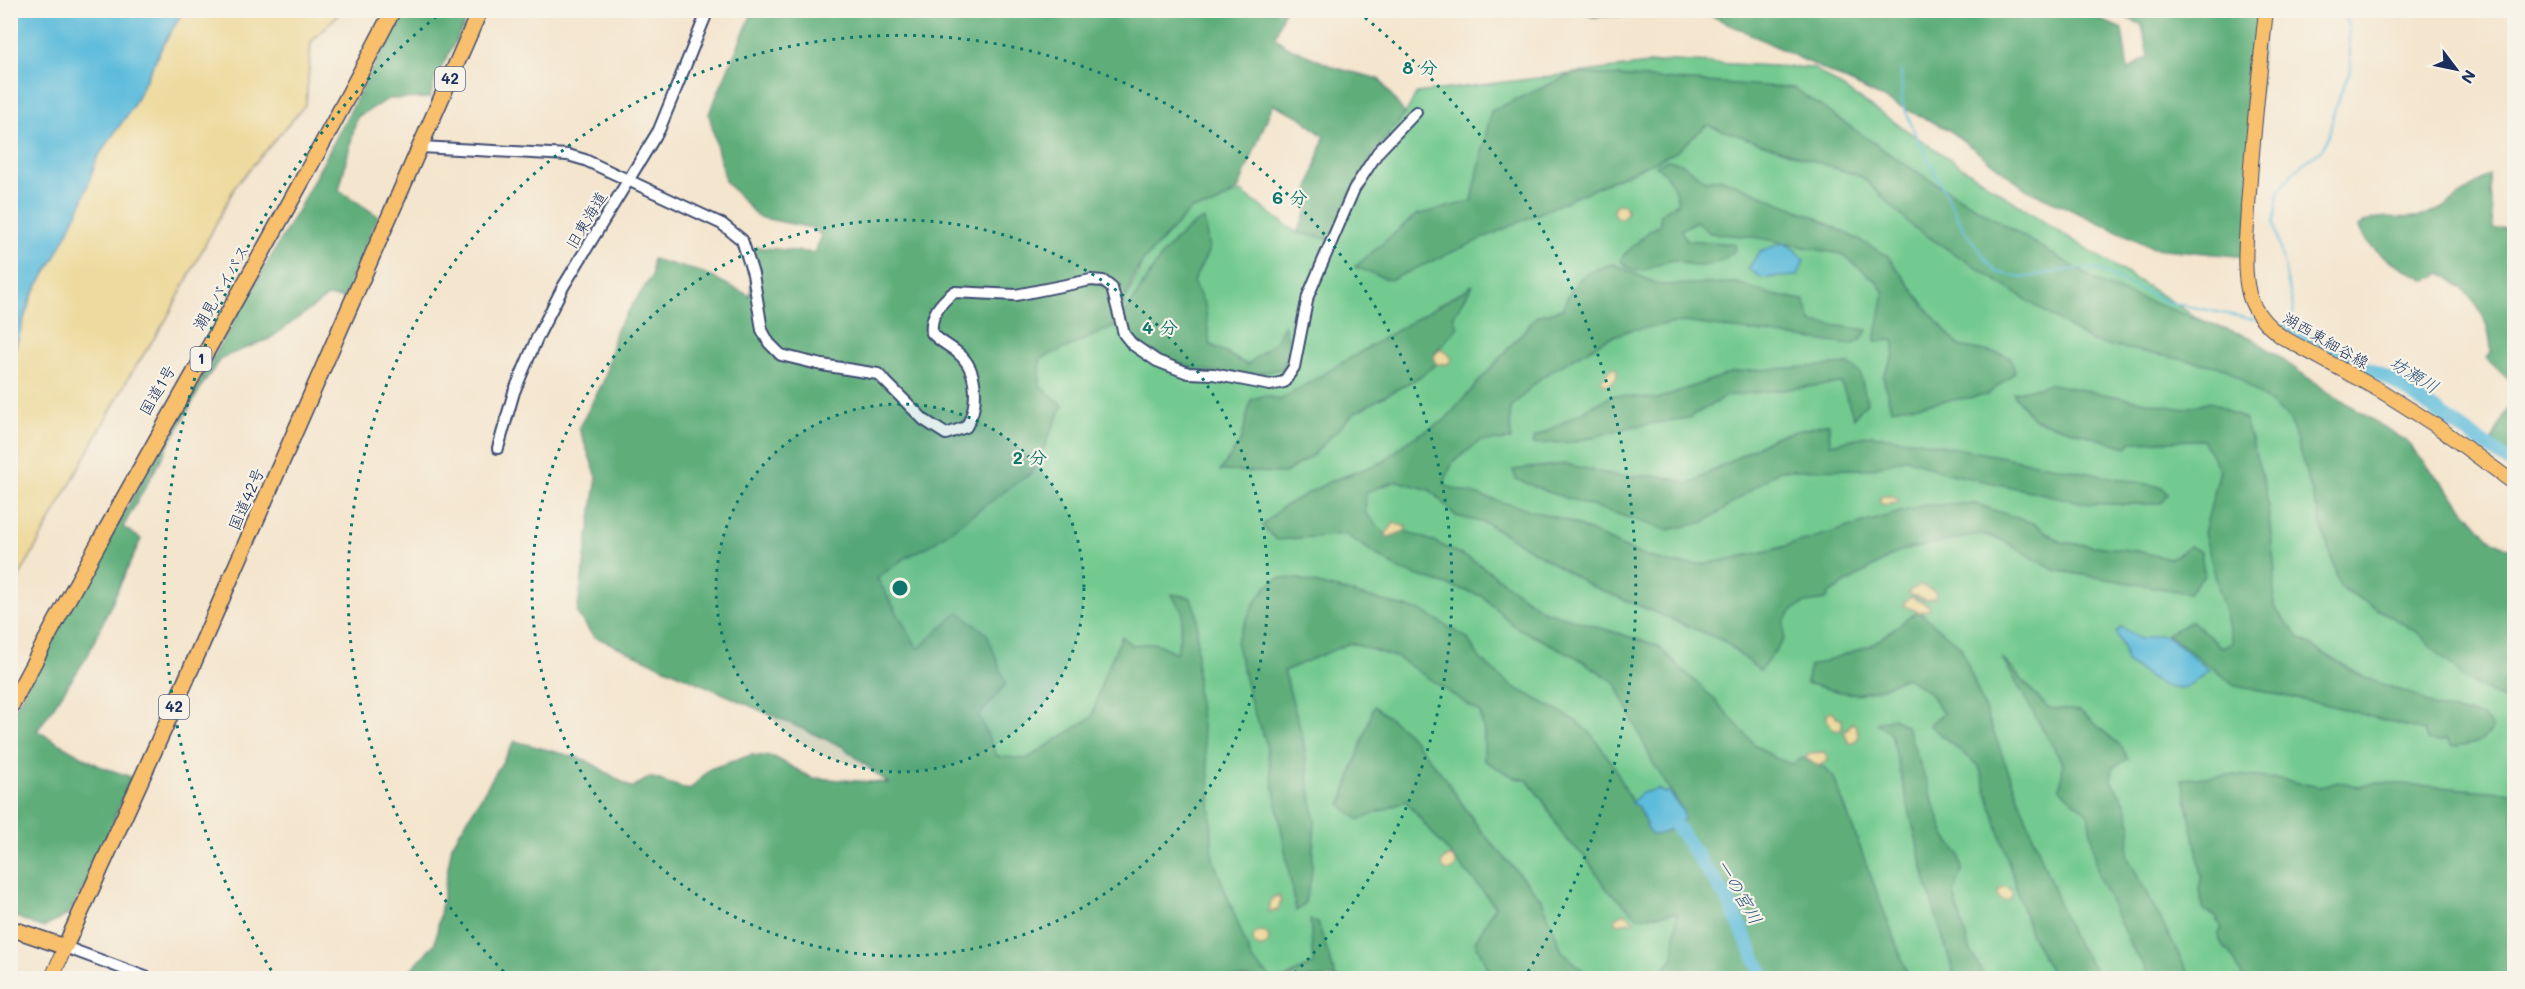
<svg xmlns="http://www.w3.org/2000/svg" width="2525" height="989" font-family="Mali,'Klee One',sans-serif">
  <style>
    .green { fill: #73ca90; stroke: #477c77; stroke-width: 1.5 }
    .forest { fill: #5eae7a; stroke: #3c6e6c; stroke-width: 1.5 }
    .sand { fill: #eeda9e; stroke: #84847e; stroke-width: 1.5 }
    .water { fill: #5dbcdb; stroke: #3c769c; stroke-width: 1.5 }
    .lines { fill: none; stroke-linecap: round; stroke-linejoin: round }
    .stream { stroke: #5dbcdb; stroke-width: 2 }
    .river { stroke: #5dbcdb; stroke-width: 14 }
    .minor-casing { stroke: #3c4a6f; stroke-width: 14 }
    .major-casing { stroke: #3c4a6f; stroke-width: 16 }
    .highway-casing { stroke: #3c4a6f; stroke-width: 18 }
    .minor { stroke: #fff; stroke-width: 10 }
    .major { stroke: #f8bf6c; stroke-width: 14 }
    .highway { stroke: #f8bf6c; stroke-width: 15 }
    .ring { fill: none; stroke: #0f766e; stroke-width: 3; stroke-dasharray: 3 6 }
    .labels { text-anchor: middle; stroke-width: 4.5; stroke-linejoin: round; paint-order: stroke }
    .shield { fill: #f7f3e8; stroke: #5d6a87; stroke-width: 1.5 }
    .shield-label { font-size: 15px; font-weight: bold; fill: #1b2f5e }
    .street-label { font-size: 16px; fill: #1b2f5e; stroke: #f7f3e8 }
    .water-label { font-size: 18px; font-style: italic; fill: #2f5984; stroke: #f7f3e8 }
    .centre { fill: #0f766e; stroke: #f7f3e8; stroke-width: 3 }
    .ring-label { font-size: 18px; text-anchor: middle; font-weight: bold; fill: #0f766e; stroke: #f7f3e8; stroke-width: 4.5; stroke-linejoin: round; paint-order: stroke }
  </style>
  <rect width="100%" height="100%" fill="#f7f3e8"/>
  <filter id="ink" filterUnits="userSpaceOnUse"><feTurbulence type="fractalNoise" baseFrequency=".0167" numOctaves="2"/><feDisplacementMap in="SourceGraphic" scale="12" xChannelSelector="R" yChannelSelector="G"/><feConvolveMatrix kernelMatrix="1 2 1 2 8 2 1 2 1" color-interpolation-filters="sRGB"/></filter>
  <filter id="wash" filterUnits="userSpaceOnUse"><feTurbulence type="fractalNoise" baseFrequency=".008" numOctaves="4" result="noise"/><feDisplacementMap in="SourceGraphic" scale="24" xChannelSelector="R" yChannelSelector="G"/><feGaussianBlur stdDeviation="1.35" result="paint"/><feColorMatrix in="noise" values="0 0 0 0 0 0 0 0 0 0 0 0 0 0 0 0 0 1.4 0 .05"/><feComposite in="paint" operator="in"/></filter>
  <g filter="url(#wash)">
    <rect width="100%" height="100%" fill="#f4e5ce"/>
    <path class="green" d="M1672,61L1813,68L2055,229L2243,346L2514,686V843L2305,978H1200L1092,717L1035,773L927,725L870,574L1032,473L1063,406L1040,386L1037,356L1114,327L1143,261L1191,209L1241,192L1297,233L1324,190L1405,114L1417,93Z"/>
    <g class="forest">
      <path d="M403,11H472L435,79L430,98L388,99L357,117L339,190L378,216L344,298L327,297L269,339L221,358L204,382L123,527L141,539L87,657L37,731L99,766L131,777L93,871L68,915L43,928L11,915L10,719L52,638L299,208Z"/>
      <path d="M753,11H1284L1275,37L1286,46L1336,68L1379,79L1405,114L1372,155L1330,239L1297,233L1311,203L1309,189L1324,137L1299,116L1273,104L1238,190L1213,206L1191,209L1143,261L1135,273L1114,327L1040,359V386L1063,405L1033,471L929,546L907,557L877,578L918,649L959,612L987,634L1006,684L979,716L997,756L1027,759L1092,717L1103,678L1122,636L1131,645L1155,643L1177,653L1183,612L1171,594L1190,597L1197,614V691L1209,776L1213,859L1252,960L1271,978H403L435,943L452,845L515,741L586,760L632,788L650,777L689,790L710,769L751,755L774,757L812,778L888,783L843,747L593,636L577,613L597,477L579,428L605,378L615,331L652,276V259L704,273L750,296L756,247L814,253L822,236L812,228L758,217L725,181L709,114Z"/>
      <path d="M1582,11H2081L2122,29L2128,70L2148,57L2142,25L2112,11H2265L2246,257L2154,248L2026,189L1949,130L1702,11L1592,17Z"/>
      <path d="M1574,73L1794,88L1906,165L2105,286L2252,338L2331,394L2405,440L2489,538L2514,551V706L2464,678L2417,632L2340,587L2290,419L2226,368L2092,342L1913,227L1862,177L1707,125L1676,152L1390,280L1355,267L1416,215L1472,201L1491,111Z"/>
      <path d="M1667,160L1681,163L1706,181L1720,178L1817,218L1887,255L1930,313L1959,346L2010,356L2015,372L1987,395L1891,409L1883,376L1894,355V340L1875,341L1884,293L1876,281L1841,254L1754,237L1710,233L1696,221L1681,230L1686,240L1735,244L1736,249C1725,261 1706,269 1690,265C1686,264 1680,260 1677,260C1656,259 1641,284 1621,261L1623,256L1649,231L1660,225V214L1678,203C1675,186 1670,177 1656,165Z"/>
      <path d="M2489,175L2493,229L2514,227V459L2499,449L2492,441L2514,395V385L2486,358L2491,353C2491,318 2471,290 2441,273L2426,281C2405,268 2364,251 2359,226C2379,211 2399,221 2422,216C2443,212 2470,187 2489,175Z"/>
      <path d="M1204,219L1209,250L1193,282L1205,305L1210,344L1247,365L1275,342L1284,325L1290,347L1283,368C1255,377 1222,374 1194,368C1173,364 1153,349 1132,344L1120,322C1143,288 1165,236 1204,219Z"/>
      <path d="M1613,264L1660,285L1737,283L1772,295L1804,300L1811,322L1867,330L1862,339L1852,345L1684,322L1630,330L1606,339L1542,377L1510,408L1511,440L1480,441L1453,462L1445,481L1446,486L1568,521L1634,552L1672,564H1706L1772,550L1924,505L1976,504L2035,524L2061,542L2137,551L2170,559L2190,546L2201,552L2204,575L2189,593L2054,570L2002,540L1981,534L1899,551L1830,593L1826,600L1805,603L1791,611L1784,622V639L1760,671L1724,641L1591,586L1488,524L1456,516L1430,490L1397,481L1366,492L1365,512L1385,535L1389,537L1405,531L1435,542L1476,562L1542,610L1656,645L1715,700L1755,745L1777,759L1793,764L1802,758L1825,768L1834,778L1909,978H1654L1673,960L1677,913L1638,917L1606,888L1585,857L1564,837L1543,801L1527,780L1515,778L1484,760V733L1480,713L1398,658L1350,643L1284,671L1303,739L1315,822L1311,879L1304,905L1296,911L1265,739L1252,707L1236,641L1254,604L1265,588L1279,578L1299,579L1424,612L1467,638L1481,660L1510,685L1575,720L1593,736L1614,766L1632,802L1638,807L1651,834L1675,829L1683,811L1652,761L1615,682L1578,658L1515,627L1482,596L1400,570L1345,534L1277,540L1262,526L1282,507L1329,482L1383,462L1409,440L1444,421L1537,316L1562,309C1576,277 1581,273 1613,264Z"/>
      <path d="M1473,285L1453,317L1458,327L1435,353L1436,364L1421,376L1354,413L1313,455L1285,473L1220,471L1241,441L1251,400L1264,395L1280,400Z"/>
      <path d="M1849,364L1860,373L1867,402L1854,418L1841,383L1727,396L1688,418L1630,427L1575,442L1533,444L1534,438L1613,395L1657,399L1733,372Z"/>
      <path d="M2051,384L2184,409L2210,401L2245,420L2266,489L2275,571L2274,607L2300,639L2365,678L2417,696L2432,706L2483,717L2492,726L2490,733L2478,742L2452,747L2446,739L2439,742L2427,740L2424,731L2332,706L2236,686L2167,634L2192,621L2221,647L2233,643L2204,533L2220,470L2203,440L2130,442L2127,447L2033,419L2013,393Z"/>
      <path d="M1829,423L1830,444L1871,435L1924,442L2162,487L2168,494L2163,502L2155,504H2090L1942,472L1907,458L1870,469L1780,470L1705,522L1667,530L1548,492L1516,479L1513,470L1566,464L1618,476H1661L1689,484L1776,436Z"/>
      <path d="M1918,611L1961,647L2071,935L2101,978H2054L2030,933L1979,766L1929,725L1943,713L1929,692L1905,677C1861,700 1853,696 1806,683L1810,666L1872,645Z"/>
      <path d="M2002,658L2048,708L2080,711L2122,747L2128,759L2113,767L2111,781L2124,800L2131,824L2127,856L2191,978H2151L2129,942L2098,875L2088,814L2060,789L2063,764Z"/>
      <path d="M1374,706L1407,732L1442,774L1481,831L1542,900L1562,951L1591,978H1493L1475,942L1495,906C1466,870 1434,838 1406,801L1359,820L1341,805Z"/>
      <path d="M1893,718L1907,727L1945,836L1960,855L1962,872L1954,894L1968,945L1985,978H1955L1928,888L1891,734L1877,723Z"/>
      <path d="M2232,775L2280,779L2319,787L2338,781L2359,787L2377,782L2514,793V978H2243L2231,954L2222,945L2218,933L2222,929L2216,917L2204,910L2199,890L2202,875L2182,779Z"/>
      <path d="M1310,919L1318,923L1336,978H1285L1313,964Z"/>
    </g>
    <g class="sand">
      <path d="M183,11H342L311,42L306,104L236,185L166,320L129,377L11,592V363L22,324L34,291L72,222L97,158L139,94L162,47Z"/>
      <circle cx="1620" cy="211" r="7"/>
      <path d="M1441,348L1452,358L1449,364H1436C1432,355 1436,353 1441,348Z"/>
      <path d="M1613,367L1617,369V377L1608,385L1602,383L1601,380Z"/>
      <path d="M1883,496H1891L1899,500L1897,503L1882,505L1879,498Z"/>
      <path d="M1394,523L1407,527L1405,531L1389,537L1385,535Z"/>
      <path d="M1920,585L1936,592L1935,598L1927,600L1909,594L1911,590Z"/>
      <path d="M1911,597L1930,606L1928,610L1920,612L1904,606V602Z"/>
      <path d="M1832,711L1836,718L1842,719V730H1834L1827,721V713Z"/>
      <path d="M1852,723L1856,725L1859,737L1853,743H1849L1844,733Z"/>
      <path d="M1824,752L1828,760L1819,766L1805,758L1809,753Z"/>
      <circle cx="1449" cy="864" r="7"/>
      <circle cx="2005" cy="894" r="7"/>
      <path d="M1278,895L1281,900L1278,910L1269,912L1271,899Z"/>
      <path d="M1624,913L1635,921L1619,924L1615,921L1616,917Z"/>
      <circle cx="1261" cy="939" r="8"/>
    </g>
    <g class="water">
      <path d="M11,10L183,11L162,47L132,108L97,158L81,205L55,258L30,298L11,363Z"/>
      <path d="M1784,243L1793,248L1804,260L1798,276L1762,278L1748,269L1760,251Z"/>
      <path d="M2121,627L2140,639L2157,635L2167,636L2209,670C2202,675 2193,684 2185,687C2165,695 2142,670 2126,662L2124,650L2116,633Z"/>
      <path d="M1658,789L1665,793L1668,791L1683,811L1684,819C1678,828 1661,835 1651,835L1638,807L1632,802L1642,793Z"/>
    </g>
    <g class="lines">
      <g class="stream">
        <path d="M1901,71L1902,103L1916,135L1964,230L1996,272L2021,278L2073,269H2096L2167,302L2257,320"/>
        <path d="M2279,327L2286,330L2294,310L2274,223L2279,191L2294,171L2322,149L2329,135L2335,107L2351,69L2348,26L2343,10"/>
      </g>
      <g class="river">
        <path d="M2286,330L2393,381L2514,465"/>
        <path d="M1677,827L1728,900L1764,978"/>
      </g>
    </g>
  </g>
  <g filter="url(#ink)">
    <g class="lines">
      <g class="minor-casing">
        <g id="minor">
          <path d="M421,147L568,155L585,160L722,224L742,240L753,274L762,330L769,343L781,355L822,365L878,374L924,420L946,434L966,427C979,406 979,370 958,353C950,346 940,342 932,333C930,315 940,303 954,292L1016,295L1091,280L1103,281L1112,288L1124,334L1132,344L1157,361L1188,373L1213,374L1270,385L1284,382L1294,367L1308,296L1354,189L1378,152L1416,112"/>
          <path d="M498,448L514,392L537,338L563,287L659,130L708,10"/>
          <path d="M65,947L148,978"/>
        </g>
      </g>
      <g class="major-casing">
        <g id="major">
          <path d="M2266,10C2259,76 2252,142 2248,207C2247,236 2242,266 2249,294C2254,313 2267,326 2282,337L2381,391L2435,425L2514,483"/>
          <path d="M52,978L65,947"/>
        </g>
      </g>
      <g class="highway-casing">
        <g id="highway">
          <path d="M10,708C133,472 272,246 393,10"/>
          <path d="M10,928L65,947L179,696L480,10"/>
        </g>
      </g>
      <use href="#minor" class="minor"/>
      <use href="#major" class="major"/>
      <use href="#highway" class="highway"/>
    </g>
  </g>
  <circle cx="900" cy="588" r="184" fill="#0f766e" fill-opacity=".12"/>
  <g class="ring">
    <circle cx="900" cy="588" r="184"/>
    <circle cx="900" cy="588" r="368"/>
    <path d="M510 978A552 552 0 1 1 1290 978"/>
    <path d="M276 978A736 736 0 0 1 442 12M1358 12A736 736 0 0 1 1524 978"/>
  </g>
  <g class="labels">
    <g class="shield">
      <rect x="435" y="67" width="30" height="24" rx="4.5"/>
      <rect x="190.5" y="347" width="21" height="24" rx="4.5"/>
      <rect x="159" y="695" width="30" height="24" rx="4.5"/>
    </g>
    <g class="shield-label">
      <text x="450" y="84">42</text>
      <text x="201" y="364">1</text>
      <text x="174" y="712">42</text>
    </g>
    <g class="street-label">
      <text transform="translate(586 220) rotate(-59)" y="6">旧東海道</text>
      <text transform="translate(221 287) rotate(-60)" y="6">潮見バイパス</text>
      <text transform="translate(2326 340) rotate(30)" y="6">湖西東細谷線</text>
      <text transform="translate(157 390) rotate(-60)" y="6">国道1号</text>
      <text transform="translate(246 499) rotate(-67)" y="6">国道42号</text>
    </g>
    <g class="water-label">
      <text transform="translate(2414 375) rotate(32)" y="6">坊瀬川</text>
      <text transform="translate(1739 892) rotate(60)" y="6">一の宮川</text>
    </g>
  </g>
  <circle cx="900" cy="588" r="9" class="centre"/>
  <g class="ring-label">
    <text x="1420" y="74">8 分</text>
    <text x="1290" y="204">6 分</text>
    <text x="1160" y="334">4 分</text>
    <text x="1030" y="464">2 分</text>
  </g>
  <rect width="2525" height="989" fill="none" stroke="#f7f3e8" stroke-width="36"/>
  <g transform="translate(2456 69) rotate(122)" stroke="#f7f3e8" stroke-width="4.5" paint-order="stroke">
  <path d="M0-4.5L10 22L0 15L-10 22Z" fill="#1b2f5e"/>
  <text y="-9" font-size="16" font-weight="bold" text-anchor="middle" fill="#1b2f5e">N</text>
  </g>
</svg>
